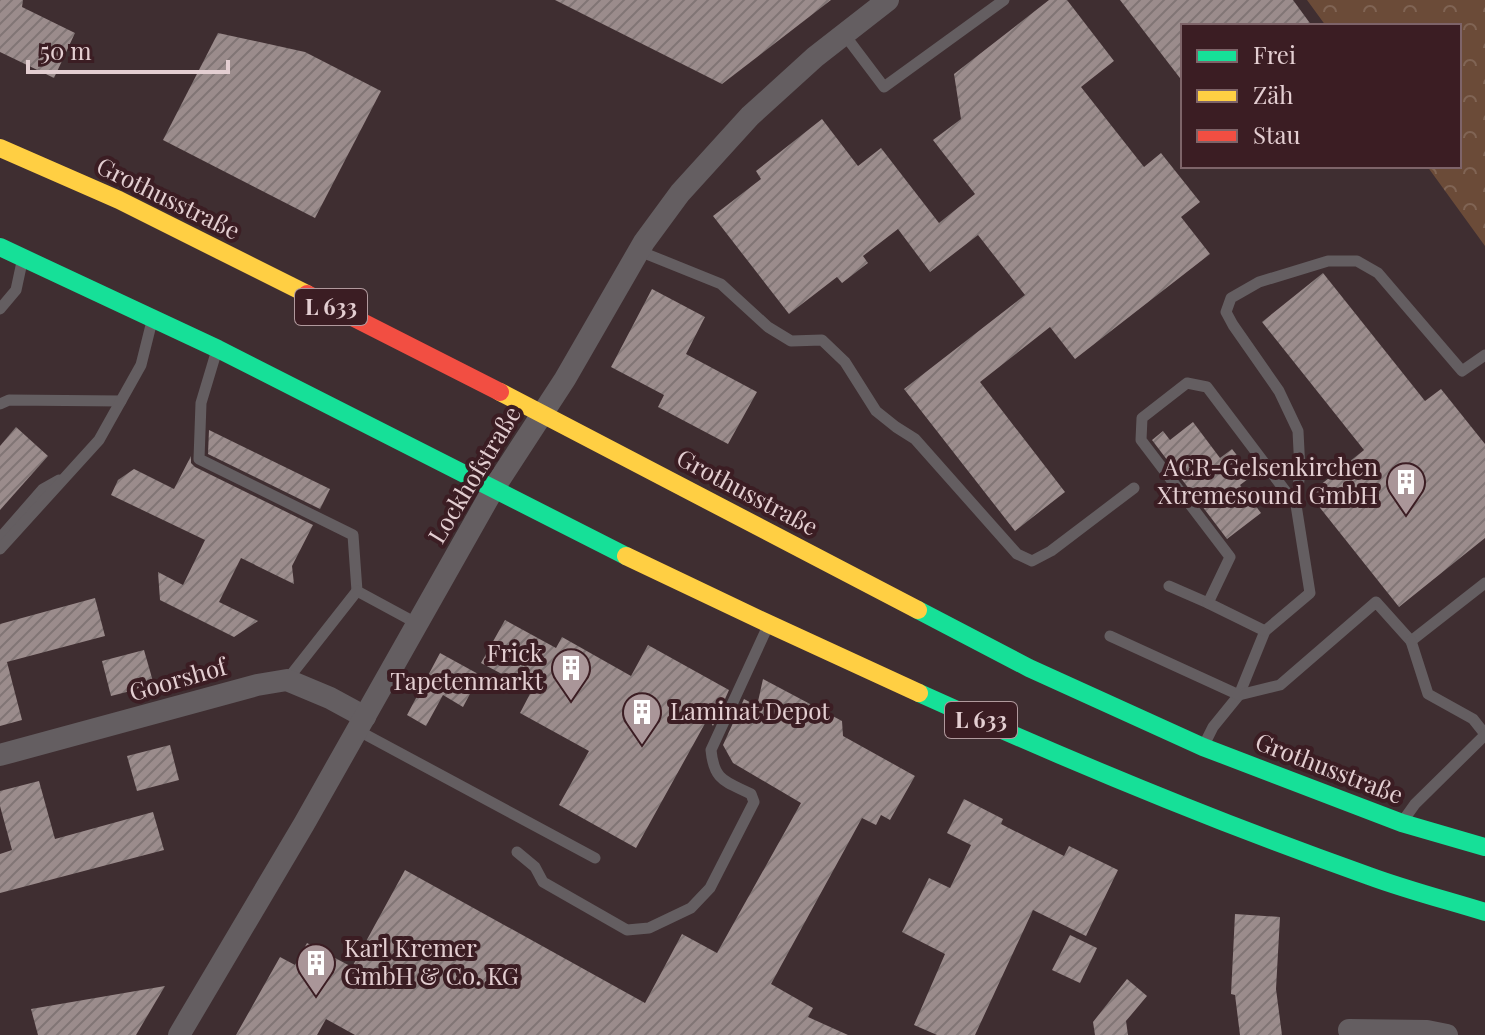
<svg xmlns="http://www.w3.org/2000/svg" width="1485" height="1035" font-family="'Playfair Display',serif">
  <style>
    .forest { fill: url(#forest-crowns) }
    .building { fill: url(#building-hatch) }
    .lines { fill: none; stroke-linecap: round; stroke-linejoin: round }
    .lane { stroke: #645e61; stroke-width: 11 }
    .street { stroke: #645e61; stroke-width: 22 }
    .fast { stroke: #16e098; stroke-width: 18 }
    .slow { stroke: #ffcf43; stroke-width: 18 }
    .jam { stroke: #f24e42; stroke-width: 18 }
    .labels { text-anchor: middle; stroke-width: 8; stroke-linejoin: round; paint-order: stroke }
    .shield { fill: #3b1d23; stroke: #b1999d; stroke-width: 2 }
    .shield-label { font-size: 22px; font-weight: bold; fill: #e3ced1 }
    .street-label { font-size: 24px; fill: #e3ced1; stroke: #3b1d23 }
    .poi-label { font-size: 24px; fill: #e3ced1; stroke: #3b1d23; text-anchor: end }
  </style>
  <defs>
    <pattern id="forest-crowns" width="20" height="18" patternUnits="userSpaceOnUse" patternTransform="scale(2)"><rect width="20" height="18" fill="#6b4b38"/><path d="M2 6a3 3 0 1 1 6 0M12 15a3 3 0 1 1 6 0" fill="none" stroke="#806454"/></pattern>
    <pattern id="building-hatch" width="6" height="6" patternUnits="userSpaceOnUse" patternTransform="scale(2)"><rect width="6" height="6" fill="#9b8c8c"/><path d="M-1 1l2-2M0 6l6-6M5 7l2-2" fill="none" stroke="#817575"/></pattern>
  </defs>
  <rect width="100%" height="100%" fill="#3f2e31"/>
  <path class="forest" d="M1307,0H1485V246L1427,166H1459V26H1326Z"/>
  <g class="building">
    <path d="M0,0H23L22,7L75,33L54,78L0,52Z"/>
    <path d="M555,0H831L722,84Z"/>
    <path d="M1049,0H1067L1114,61L1081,87L1144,167L1161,153L1200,202L1181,217L1210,254L1075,359L1050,327L980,382L1065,492L1015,531L904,389L1025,295L978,235L930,272L898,229L863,256L868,263L842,283L837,277L789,314L713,216L761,179L756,171L822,119L858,166L881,148L939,223L975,194L933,140L961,119L954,74Z"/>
    <path d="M1120,0H1293L1312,26H1183V82Z"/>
    <path d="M218,33L305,52L381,91L315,218L163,140Z"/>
    <path d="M1323,273L1425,401L1441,389L1485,444V538L1399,607L1309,494L1364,450L1262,322Z"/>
    <path d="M652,289L705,317L686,354L757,392L728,444L658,407L664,395L611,367Z"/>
    <path d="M1193,422L1220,458L1232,449L1247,468L1242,472L1248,479L1240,485L1261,513L1227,539L1152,440L1163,431L1170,440Z"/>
    <path d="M16,427L48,456L0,510V446Z"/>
    <path d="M209,430L330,489L320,509L208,454Z"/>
    <path d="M191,456V463L195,467L313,525L292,566L294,584L241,558L219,602L258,621L234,637L160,600L158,572L183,585L205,540L111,495L118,480L134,469L174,489Z"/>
    <path d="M95,598L105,636L3,663L7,662L22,720L0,726V624Z"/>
    <path d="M505,620L556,648L562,637L631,676L648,645L729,690L713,726L708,718L636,848L559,805L589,751L520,713L532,690L481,663Z"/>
    <path d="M144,650L154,685L111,696L102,661Z"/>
    <path d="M440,653L480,675L463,707L443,695L426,726L407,715Z"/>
    <path d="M763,679L842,721L843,736L915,776L890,820L881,815L876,825L862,818L771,984L813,1008L808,1017L848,1035H355L326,1019L317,1035H236L280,957L295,965L307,943L352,967L405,870L645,1003L682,934L717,953L801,803L733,763L723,745L744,699L757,706Z"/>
    <path d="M170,745L179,780L137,791L127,756Z"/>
    <path d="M39,781L55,839L153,812L164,850L0,893V854L12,850L0,806V791Z"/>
    <path d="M964,799L1003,819L1001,824L1064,856L1069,846L1118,870L1086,936L1033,910L975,1035H937L914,1025L945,954L902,932L929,878L950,888L971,845L947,833Z"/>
    <path d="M1235,914L1280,917L1276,989L1282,1035H1240L1235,995L1231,994Z"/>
    <path d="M1070,935L1097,948L1080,983L1052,970Z"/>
    <path d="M1127,979L1147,996L1126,1021L1128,1035H1095L1093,1022Z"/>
    <path d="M165,986L136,1035H38L31,1009Z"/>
  </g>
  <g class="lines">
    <g class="lane">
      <path d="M844,34L884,87L1004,0"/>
      <path d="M639,251L721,284L768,327L791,341L822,340L845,362L876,411L896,427L915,439L1017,554L1032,561L1051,551L1134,488"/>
      <path d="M0,309L16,290L22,262"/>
      <path d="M216,353L201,403L199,459L353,535L357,591L418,624"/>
      <path d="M0,404L9,400L121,401"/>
      <path d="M1296,505L1300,471L1298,431L1279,391L1233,325L1226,312L1231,298L1259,282L1328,261H1357L1378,273L1462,371L1485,355"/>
      <path d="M0,538L43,489L59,480"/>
      <path d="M0,549L99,440L141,365L152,321"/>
      <path d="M1169,586L1208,603L1230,557L1141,440L1142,418L1187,383L1207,387L1296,505L1310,593L1265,631L1239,695L1213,727L1205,743"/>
      <path d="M1208,603L1265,631"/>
      <path d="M1110,636L1239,695L1280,685L1376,602L1411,641L1485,583"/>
      <path d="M1411,641L1428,694L1473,719L1485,734"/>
      <path d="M287,680L357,591"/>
      <path d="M357,730L595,858"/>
      <path d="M1405,818L1415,804L1485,735"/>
      <path d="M517,852L535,867L543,882L627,930L649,928L691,908L710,888L754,802L751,794C725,781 714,781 711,750L767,628"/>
    </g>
    <g class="street">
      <path d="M0,755L257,685L287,680L330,698L365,717"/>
      <path d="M1349,1030L1427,1031L1447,1035"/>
      <path d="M179,1035L304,824L494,488L565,379L644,242L680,193L750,116L815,57L888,0"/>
    </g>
    <g class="fast">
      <path d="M0,247L218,349L626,556"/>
      <path d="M918,610L1029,668L1203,747L1402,823L1485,847"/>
      <path d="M919,693C1067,760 1216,822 1369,876C1407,890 1446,900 1485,912"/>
    </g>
    <g class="slow">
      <path d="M0,148L119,200L307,294"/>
      <path d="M500,392L918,610"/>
      <path d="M626,556L769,624L919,693"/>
    </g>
    <path class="jam" d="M307,294L500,392"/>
  </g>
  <defs>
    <g id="building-pin" transform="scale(2)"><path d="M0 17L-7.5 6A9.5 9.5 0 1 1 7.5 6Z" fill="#aa9699" stroke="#3b1d23"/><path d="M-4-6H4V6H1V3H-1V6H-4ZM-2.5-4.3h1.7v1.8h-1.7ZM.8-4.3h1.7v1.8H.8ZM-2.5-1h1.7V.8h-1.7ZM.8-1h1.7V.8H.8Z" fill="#fff"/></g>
  </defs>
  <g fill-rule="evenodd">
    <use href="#building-pin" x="1406" y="482"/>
    <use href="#building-pin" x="571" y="668"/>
    <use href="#building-pin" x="642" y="712"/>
    <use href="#building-pin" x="316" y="963"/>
  </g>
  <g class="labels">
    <g class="shield">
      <rect x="295" y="289" width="72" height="36" rx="6"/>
      <rect x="945" y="702" width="72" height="36" rx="6"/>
    </g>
    <g class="shield-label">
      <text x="331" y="315">L 633</text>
      <text x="981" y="728">L 633</text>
    </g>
    <g class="street-label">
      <text transform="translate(168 199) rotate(26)" y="8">Grothusstraße</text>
      <text transform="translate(475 475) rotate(-59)" y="8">Lockhofstraße</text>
      <text transform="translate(747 493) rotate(28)" y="8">Grothusstraße</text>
      <text transform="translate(178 680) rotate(-16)" y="8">Goorshof</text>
      <text transform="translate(1329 769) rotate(21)" y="8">Grothusstraße</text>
    </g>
    <g class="poi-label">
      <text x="1378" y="476">ACR-Gelsenkirchen<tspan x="1378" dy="28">Xtremesound GmbH</tspan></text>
      <text x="543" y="662">Frick<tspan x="543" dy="28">Tapetenmarkt</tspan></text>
      <text x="670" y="720" text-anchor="start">Laminat Depot</text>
      <text x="344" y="957" text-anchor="start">Karl Kremer<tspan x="344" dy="28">GmbH &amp; Co. KG</tspan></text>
    </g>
  </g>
  <rect x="1181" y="24" width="280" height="144" fill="#3b1d23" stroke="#7e6469" stroke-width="2"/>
  <rect x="1197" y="50" width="40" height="12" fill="#16e098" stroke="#7e6469" stroke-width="2"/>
  <text x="1253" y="64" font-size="24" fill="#e3ced1">Frei</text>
  <rect x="1197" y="90" width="40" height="12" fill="#ffcf43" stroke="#7e6469" stroke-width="2"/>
  <text x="1253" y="104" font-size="24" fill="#e3ced1">Zäh</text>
  <rect x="1197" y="130" width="40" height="12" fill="#f24e42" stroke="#7e6469" stroke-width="2"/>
  <text x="1253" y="144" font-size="24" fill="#e3ced1">Stau</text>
  <path d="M28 60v12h200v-12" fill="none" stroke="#e3ced1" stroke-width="4"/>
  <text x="40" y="60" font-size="24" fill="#e3ced1" stroke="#3b1d23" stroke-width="6" paint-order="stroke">50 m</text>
</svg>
